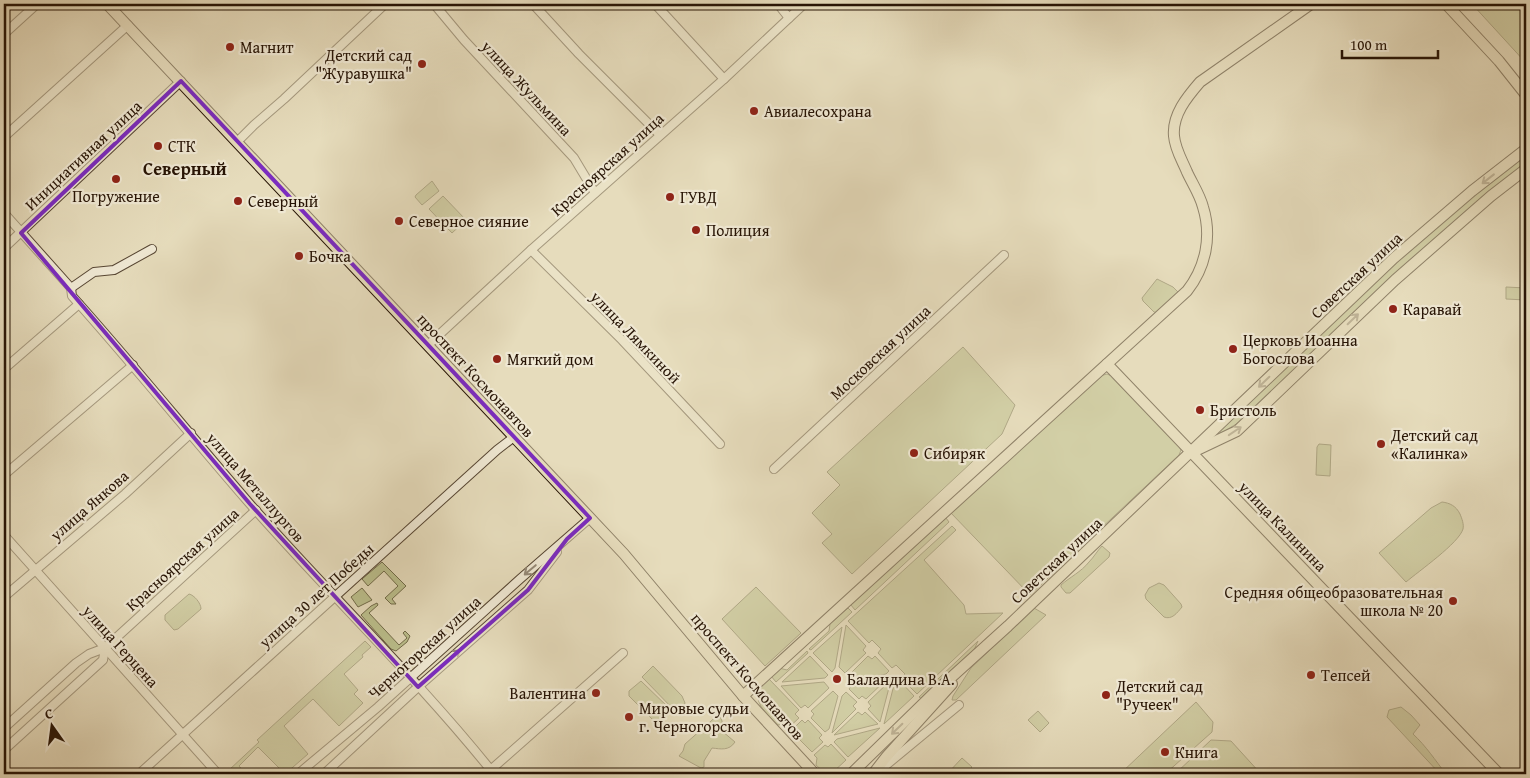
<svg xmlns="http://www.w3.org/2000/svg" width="1530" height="778" font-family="'Gentium Book Plus',serif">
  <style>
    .green { fill: #bbbf8c; stroke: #716a48 }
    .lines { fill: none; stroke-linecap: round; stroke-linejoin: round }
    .minor-casing { stroke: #574633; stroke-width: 10 }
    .major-casing { stroke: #271405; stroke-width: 12 }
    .minor { stroke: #efe8d3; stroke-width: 8 }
    .major { stroke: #e6dcbc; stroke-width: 10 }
    .oneway { stroke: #90826a }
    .oneway2 { stroke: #958976 }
    .marked { fill: none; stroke: #7b2cbf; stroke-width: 4; stroke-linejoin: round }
    .poi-dot { fill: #8f2418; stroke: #efe8d3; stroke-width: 2 }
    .labels { text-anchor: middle; stroke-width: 4.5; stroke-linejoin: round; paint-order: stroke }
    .poi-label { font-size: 16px; fill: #271405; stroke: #efe8d3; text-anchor: start }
    .street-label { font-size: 16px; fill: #271405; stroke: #efe8d3 }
    .neighbourhood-label { font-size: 18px; font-weight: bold; fill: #271405; stroke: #efe8d3 }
  </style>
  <rect width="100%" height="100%" fill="#e6dcbc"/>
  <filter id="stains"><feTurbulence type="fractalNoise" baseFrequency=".004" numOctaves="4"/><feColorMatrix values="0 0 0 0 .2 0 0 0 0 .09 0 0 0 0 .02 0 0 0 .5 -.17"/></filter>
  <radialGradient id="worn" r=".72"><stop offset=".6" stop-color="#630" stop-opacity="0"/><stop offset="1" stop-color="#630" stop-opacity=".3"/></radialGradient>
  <g class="green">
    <path d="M1472,4H1526V63Z"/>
    <path d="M1526,153V164L1238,423L1206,442L1396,262L1443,221Z"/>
    <path d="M432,181L439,191L422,205L415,197L416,195Z"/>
    <path d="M443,196L466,220L452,233L429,209Z"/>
    <path d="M1157,279L1173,287L1178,292V295L1159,313L1154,312L1143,301L1142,298Z"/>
    <path d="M1506,287L1526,288V300L1506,299Z"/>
    <path d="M963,347L1015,405L1002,434L852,574L822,543L832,534L812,513L840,485L827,472Z"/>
    <path d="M1107,374L1114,377L1177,443L1181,450L1179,455L1030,595L950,512L1100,376Z"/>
    <path d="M1319,444L1331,445L1330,476L1316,475L1317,447Z"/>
    <path d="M1442,502C1450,503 1456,506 1460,514C1462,519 1464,524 1463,529C1459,543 1419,571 1406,582L1379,553L1431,508Z"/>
    <path d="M946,518L949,522L855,610L851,605Z"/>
    <path d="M952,526L956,530L924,560L964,605L966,614L1003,613L917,694L901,678L905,674L896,665L892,668L878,653L881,649L872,640L869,643L848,621Z"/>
    <path d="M1102,546L1110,553L1109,557L1070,593H1066L1061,587V585C1070,577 1081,572 1089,562C1094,557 1097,551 1102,546Z"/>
    <path d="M382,562L406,586L392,599L396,604H391L385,598L398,586L384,571L368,586L362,579Z"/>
    <path d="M1159,583L1164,585L1181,604L1182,607C1177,613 1172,620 1164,617L1146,599L1145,595L1149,588Z"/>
    <path d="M756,587L801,633L765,666L722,619Z"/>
    <path d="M362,588L372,600L358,607L351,597Z"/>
    <path d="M189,594C194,595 201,603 201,609L178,629L174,630L165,620V615Z"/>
    <path d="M377,603L378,605L369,613L399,645L407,638L403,633L405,631L410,636L407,642L396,651L391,649L361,615L371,606Z"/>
    <path d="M848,608L852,612L811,650L809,649L829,631L830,624Z"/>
    <path d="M1034,608L1046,615L956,700H952L953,696L971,668Z"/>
    <path d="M846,625L866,646L863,650L866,653L845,673L839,667Z"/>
    <path d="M842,627L835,668L832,672L813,653Z"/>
    <path d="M365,641L371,647L362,655L363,657L344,674L358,690L354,694L363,703L339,726L313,699L284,726L308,754L285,774L258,747L239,766L246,774H232L229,770L259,742L257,740Z"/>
    <path d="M978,641L974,650L922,699L919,697Z"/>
    <path d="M807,651L808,653L776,682L771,676L779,668L787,670Z"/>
    <path d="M810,656L828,675L825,678L782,682Z"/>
    <path d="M868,656L872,659L875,656L889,671L886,674L853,681L848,676Z"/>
    <path d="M653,666L682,696L685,703L683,708L677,713L642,677Z"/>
    <path d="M889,677L866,699L862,696L859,699L849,689L852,685Z"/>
    <path d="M768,678L799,710L795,714L799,718L788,728L784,724L778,725C763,710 747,698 768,678Z"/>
    <path d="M891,680L880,722L868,709L871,706L868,702Z"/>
    <path d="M899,680L914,696L884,724L895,681Z"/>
    <path d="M641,681L671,710L670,713L658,724L656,723L629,696V691Z"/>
    <path d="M824,682L829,688L808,708L805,705L801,708L781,686Z"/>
    <path d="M833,691L838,696L829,729L825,732L811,718L814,714L811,711Z"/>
    <path d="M846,692L857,702L853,706L856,709L832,733L842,696Z"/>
    <path d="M1196,702L1213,722L1212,732L1165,774H1120Z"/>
    <path d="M1401,707L1411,715L1420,725L1413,734C1426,746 1435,760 1446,774H1440L1387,717L1389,710Z"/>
    <path d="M1038,711L1049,723L1040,732L1028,720Z"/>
    <path d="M858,712L862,715L865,712L878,724L834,735Z"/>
    <path d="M719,714L722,721V731L735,742C729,751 721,749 712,748L704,761V767L701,768L679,756L683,751L685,744Z"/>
    <path d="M802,720L805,723L808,720L822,735L819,738L823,742L812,752L791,731Z"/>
    <path d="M880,728L848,757L834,742L837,739Z"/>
    <path d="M1211,740L1231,741L1261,774H1175Z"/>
    <path d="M831,744L846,760L831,774H826L816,765L817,758L814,755L825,745L828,747Z"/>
    <path d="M962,758L972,767L965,774H947Z"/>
  </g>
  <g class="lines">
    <g class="minor-casing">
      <g id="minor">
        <path d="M434,4L464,40L574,158L595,193"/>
        <path d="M533,4L579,54L660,135"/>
        <path d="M655,4L724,79"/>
        <path d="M778,4L789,18"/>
        <path d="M4,34L37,4"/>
        <path d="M4,137L128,25"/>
        <path d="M237,142L254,125L284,99L385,4"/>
        <path d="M4,213L71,288L72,296C133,364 190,435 250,504C330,595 418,679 494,774"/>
        <path d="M4,248L181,81"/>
        <path d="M531,250L622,340L720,444"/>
        <path d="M71,288L94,272L114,270L152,249"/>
        <path d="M428,345L531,250L724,79L804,4"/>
        <path d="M4,369L79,304"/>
        <path d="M774,469L1004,255"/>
        <path d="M4,475L133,365"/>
        <path d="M4,535L218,774"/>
        <path d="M4,597L125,494L191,433"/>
        <path d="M4,728L76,663L89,654L105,648"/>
        <path d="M4,750L103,660L105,648L256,510"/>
        <path d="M879,771L959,705"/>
        <path d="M139,774L497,450L514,437"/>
        <path d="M298,774L378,707L520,579L590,518"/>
        <path d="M324,774L418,687L528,590L557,552"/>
        <path d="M486,774L623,653"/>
      </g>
    </g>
    <g class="major-casing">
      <g id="major">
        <path d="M107,4L624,554L743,696L815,774"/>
        <path d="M1446,4L1499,61L1526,95"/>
        <path d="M1107,364L1499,774"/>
        <path d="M1197,450L1237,431L1395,280L1491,196L1526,169"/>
        <path d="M743,696L1187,291C1206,267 1212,236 1203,207C1200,195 1192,183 1187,172C1182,160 1175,149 1174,136C1172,115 1187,97 1200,82L1311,4"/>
        <path d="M851,774L934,693L1008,626L1394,258L1472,191L1526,149"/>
        <path d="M873,774L887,756L952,684"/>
      </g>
    </g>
    <use href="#minor" class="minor"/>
    <use href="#major" class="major"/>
  </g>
  <defs><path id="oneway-shaft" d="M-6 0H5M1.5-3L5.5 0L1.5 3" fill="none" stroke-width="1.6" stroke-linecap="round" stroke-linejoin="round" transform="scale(1.25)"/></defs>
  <g class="oneway">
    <use href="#oneway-shaft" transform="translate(1488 179) rotate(142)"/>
    <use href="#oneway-shaft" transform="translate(1353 319) rotate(-44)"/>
    <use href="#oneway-shaft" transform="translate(1264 382) rotate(136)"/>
    <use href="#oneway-shaft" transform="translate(1235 431) rotate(-34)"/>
    <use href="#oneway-shaft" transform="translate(897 729) rotate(136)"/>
  </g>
  <g class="oneway2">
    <use href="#oneway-shaft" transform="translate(530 570) rotate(140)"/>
    <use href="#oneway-shaft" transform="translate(454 655) rotate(-42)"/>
  </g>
  <path d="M0 0H1530V778H0ZM181,81L590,518L567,539L528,590L418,687L250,504L21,233Z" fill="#e6dcbc" fill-opacity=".55" fill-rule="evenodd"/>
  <path class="marked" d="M181,81L590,518L567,539L528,590L418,687L250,504L21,233Z"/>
  <g class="poi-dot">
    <circle cx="230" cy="47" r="5"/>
    <circle cx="422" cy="64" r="5"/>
    <circle cx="754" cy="111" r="5"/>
    <circle cx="158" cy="146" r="5"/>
    <circle cx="116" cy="179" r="5"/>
    <circle cx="670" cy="197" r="5"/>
    <circle cx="238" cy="201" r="5"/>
    <circle cx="399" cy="221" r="5"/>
    <circle cx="696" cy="230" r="5"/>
    <circle cx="299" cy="256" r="5"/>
    <circle cx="1393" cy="309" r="5"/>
    <circle cx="1233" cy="349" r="5"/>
    <circle cx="497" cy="359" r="5"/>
    <circle cx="1200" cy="410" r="5"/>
    <circle cx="1381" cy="444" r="5"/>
    <circle cx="914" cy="453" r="5"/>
    <circle cx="1453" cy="601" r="5"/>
    <circle cx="1311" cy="675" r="5"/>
    <circle cx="837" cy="679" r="5"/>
    <circle cx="596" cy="693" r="5"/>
    <circle cx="1106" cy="695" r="5"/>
    <circle cx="629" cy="717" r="5"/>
    <circle cx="1165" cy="752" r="5"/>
  </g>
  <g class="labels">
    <g class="poi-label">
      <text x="240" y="53">Магнит</text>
      <text x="412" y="61" text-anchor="end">Детский сад<tspan x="412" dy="18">"Журавушка"</tspan></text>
      <text x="764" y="117">Авиалесохрана</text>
      <text x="168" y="152">СТК</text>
      <text x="116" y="202" text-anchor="middle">Погружение</text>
      <text x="680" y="203">ГУВД</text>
      <text x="248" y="207">Северный</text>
      <text x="409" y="227">Северное сияние</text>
      <text x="706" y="236">Полиция</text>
      <text x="309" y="262">Бочка</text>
      <text x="1403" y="315">Каравай</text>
      <text x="1243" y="346">Церковь Иоанна<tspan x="1243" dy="18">Богослова</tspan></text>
      <text x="507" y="365">Мягкий дом</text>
      <text x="1210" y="416">Бристоль</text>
      <text x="1391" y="441">Детский сад<tspan x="1391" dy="18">«Калинка»</tspan></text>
      <text x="924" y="459">Сибиряк</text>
      <text x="1443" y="598" text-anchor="end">Средняя общеобразовательная<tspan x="1443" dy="18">школа № 20</tspan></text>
      <text x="1321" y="681">Тепсей</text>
      <text x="847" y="685">Баландина В.А.</text>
      <text x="1116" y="692">Детский сад<tspan x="1116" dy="18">"Ручеек"</tspan></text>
      <text x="586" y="699" text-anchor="end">Валентина</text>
      <text x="639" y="714">Мировые судьи<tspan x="639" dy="18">г. Черногорска</tspan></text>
      <text x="1175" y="758">Книга</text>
    </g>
    <g class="street-label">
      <text transform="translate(527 88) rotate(47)" y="6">улица Жульмина</text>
      <text transform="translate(83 155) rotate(-43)" y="6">Инициативная улица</text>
      <text transform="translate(607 164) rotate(-42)" y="6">Красноярская улица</text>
      <text transform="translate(1356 275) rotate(-43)" y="6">Советская улица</text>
      <text transform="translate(636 337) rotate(46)" y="6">улица Лямкиной</text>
      <text transform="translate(880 352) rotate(-43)" y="6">Московская улица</text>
      <text transform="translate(476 375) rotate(47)" y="6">проспект Космонавтов</text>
      <text transform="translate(256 487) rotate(49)" y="6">улица Металлургов</text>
      <text transform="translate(89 505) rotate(-41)" y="6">улица Янкова</text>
      <text transform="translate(1283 526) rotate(46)" y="6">улица Калинина</text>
      <text transform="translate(182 559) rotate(-42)" y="6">Красноярская улица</text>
      <text transform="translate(1056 560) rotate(-43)" y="6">Советская улица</text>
      <text transform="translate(316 595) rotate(-42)" y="6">улица 30 лет Победы</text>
      <text transform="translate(121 646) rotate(48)" y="6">улица Герцена</text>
      <text transform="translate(424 647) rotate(-42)" y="6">Черногорская улица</text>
      <text transform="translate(748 676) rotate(49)" y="6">проспект Космонавтов</text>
    </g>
    <g class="neighbourhood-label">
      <text x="185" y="175">Северный</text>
    </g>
  </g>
  <rect width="1530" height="778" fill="none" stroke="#e6dcbc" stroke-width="20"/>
  <rect x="5" y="5" width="1520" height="768" fill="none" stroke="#271405" stroke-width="2.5"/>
  <rect x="10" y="10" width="1510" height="758" fill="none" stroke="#271405"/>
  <g transform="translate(52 726) rotate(346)" stroke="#efe8d3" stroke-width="4" paint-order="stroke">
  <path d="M0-4L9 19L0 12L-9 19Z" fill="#271405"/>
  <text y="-8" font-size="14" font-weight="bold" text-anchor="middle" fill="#271405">С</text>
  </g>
  <path d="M1342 50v8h96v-8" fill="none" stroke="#271405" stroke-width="2.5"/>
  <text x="1350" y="50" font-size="15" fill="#271405" stroke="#efe8d3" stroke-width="4" paint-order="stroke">100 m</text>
  <rect width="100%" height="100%" filter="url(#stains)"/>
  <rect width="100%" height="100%" fill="url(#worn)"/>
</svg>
